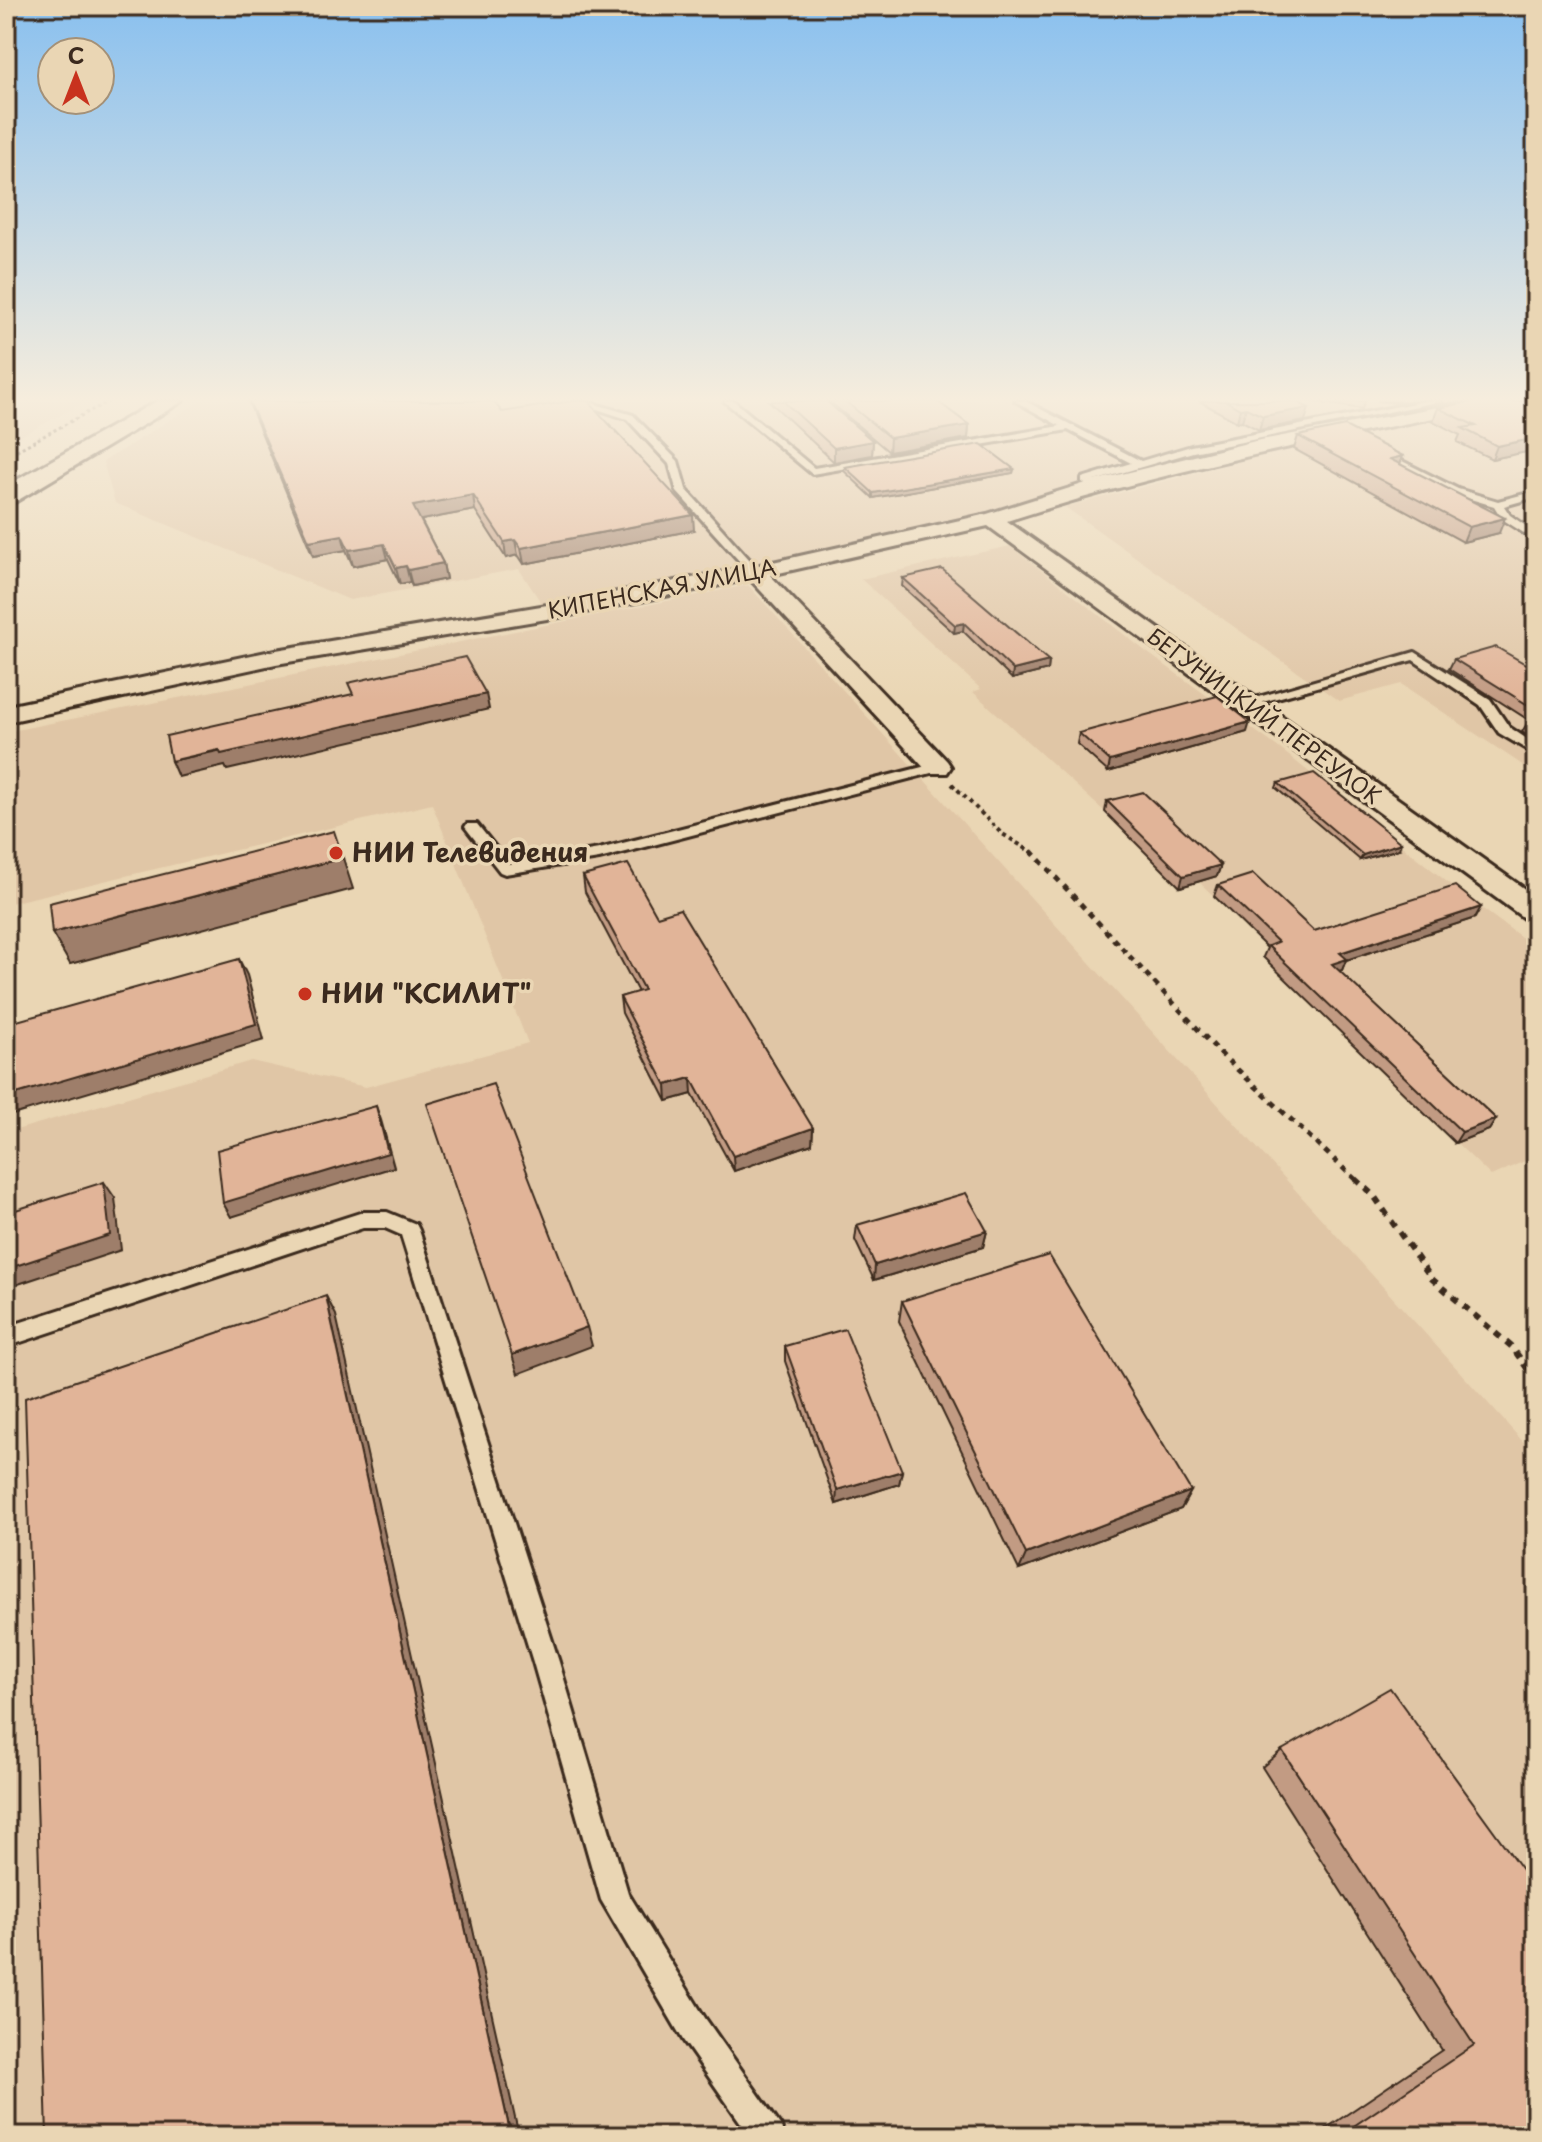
<svg xmlns="http://www.w3.org/2000/svg" width="1542" height="2142" font-family="'Playpen Sans',sans-serif">
  <style>
    .built { fill: #e0c6a6 }
    .lines { fill: none; stroke-linecap: round; stroke-linejoin: round }
    .service-casing { stroke: #3b2a1e; stroke-width: 6 }
    .minor-casing { stroke: #3b2a1e; stroke-width: 6 }
    .trunk-casing { stroke: #3b2a1e; stroke-width: 6 }
    .path-far3 { stroke: #3b2a1e; stroke-width: 3; stroke-dasharray: 3 3; stroke-linecap: butt }
    .path-far2 { stroke: #3b2a1e; stroke-width: 4; stroke-dasharray: 4 4; stroke-linecap: butt }
    .path-far1 { stroke: #3b2a1e; stroke-width: 5; stroke-dasharray: 6 6; stroke-linecap: butt }
    .path { stroke: #3b2a1e; stroke-width: 6; stroke-dasharray: 7 7; stroke-linecap: butt }
    .service { fill: #ead6b4; fill-rule: evenodd }
    .minor { fill: #ead6b4; fill-rule: evenodd }
    .trunk { fill: #ead6b4; fill-rule: evenodd }
    .wall { fill: #c29b83; stroke: #3b2a1e; stroke-width: 2 }
    .shaded-wall { fill: #9e7e6a; stroke: #3b2a1e; stroke-width: 2 }
    .building { fill: #e1b498; stroke: #3b2a1e; stroke-width: 2 }
    .poi-dot { fill: #c8321e; stroke: #ead6b4; stroke-width: 3 }
    .labels { text-anchor: middle; stroke-width: 7; stroke-linejoin: round; paint-order: stroke }
    .far-street-label { font-size: 22px; fill: #3b2a1e; stroke: #ead6b4 }
    .poi-label { font-size: 26px; font-weight: bold; fill: #3b2a1e; stroke: #ead6b4; text-anchor: start }
  </style>
  <rect width="100%" height="100%" fill="#ead6b4"/>
  <filter id="ink" filterUnits="userSpaceOnUse"><feTurbulence type="fractalNoise" baseFrequency=".0125" numOctaves="2"/><feDisplacementMap in="SourceGraphic" scale="16" xChannelSelector="R" yChannelSelector="G"/><feConvolveMatrix kernelMatrix="1 2 1 2 8 2 1 2 1" color-interpolation-filters="sRGB"/></filter>
  <g filter="url(#ink)">
    <g class="built">
      <path d="M6,401H87L6,444Z"/>
      <path d="M200,401H1479L1133,474L970,516L723,573L544,607L519,569L350,600L115,503L103,462Z"/>
      <path d="M1512,401H1536V774L1401,684L1339,701L1065,507L1264,455Z"/>
      <path d="M1010,546L1144,650L1279,748L1461,893L1536,948V1156L1491,1176L1263,957L1273,953L1199,882L1180,887L1105,812L973,692L981,689L861,579Z"/>
      <path d="M748,585L1536,1456V2136H6V1133L251,1061L366,1087L528,1043L432,804L6,904V732Z"/>
    </g>
    <g class="lines">
      <g class="service-casing">
        <g id="service">
          <path d="M573,401H585L633,415L678,461L686,489L759,570V574H751L677,492L669,464L627,419Z"/>
          <path d="M724,401H734L814,468L1060,426L1015,401H1025L1141,461L1191,446L1425,401H1442L1193,452L1094,481L1101,486L1096,489L1082,482V478L1131,463L1068,430L812,474Z"/>
          <path d="M1380,450L1458,489L1498,501L1536,491V497L1504,506L1510,515L1536,533V541L1502,519L1494,506L1450,493L1377,455V451Z"/>
          <path d="M1415,652L1490,699L1509,727L1536,745V755L1499,733L1480,705L1413,660L1245,707L1238,703Z"/>
          <path d="M938,763L943,764V770L599,859L505,874L500,872L465,827L467,824H477L509,864L599,849Z"/>
          <path d="M363,1212H387L416,1224L419,1230L559,1662L628,1893L705,2018L780,2125L785,2136H750L683,2040L601,1900L533,1662L401,1235L385,1228H363L6,1347V1327Z"/>
        </g>
      </g>
      <g class="minor-casing">
        <path id="minor" d="M1470,401H1504L1495,406C1330,438 1167,469 1007,521L1536,897V922L1525,919L988,526L770,575L947,761L951,767L947,773H929L750,579L565,616L276,664L12,721L6,719V707L12,705L276,650L565,602L755,566L987,514L1089,482L1255,441Z"/>
      </g>
      <g class="trunk-casing">
        <path id="trunk" d="M157,401H183L15,502L6,505V486Z"/>
      </g>
      <path class="path-far3" d="M6,456L109,401"/>
      <path class="path-far2" d="M952,784L1001,833L1033,853"/>
      <path class="path-far1" d="M1031,851L1223,1056L1357,1181"/>
      <path class="path" d="M1355,1179L1374,1196L1432,1279L1512,1347L1536,1381"/>
      <use href="#service" class="service"/>
      <use href="#minor" class="minor"/>
      <use href="#trunk" class="trunk"/>
    </g>
    <g class="wall">
      <path d="M248,401H493L502,412L694,530L524,564L518,555L506,558L475,510L421,520L443,563L446,579L412,586L410,582L400,584L388,559L353,566L346,550L313,556Z"/>
      <path d="M769,401H826L873,441L872,455L834,462Z"/>
      <path d="M829,401H937L969,425L968,438L889,452Z"/>
      <path d="M1199,401H1295L1305,421L1259,430L1242,421L1237,422Z"/>
      <path d="M1309,401H1365L1362,409Z"/>
      <path d="M1377,401H1412L1396,403Z"/>
      <path d="M1536,405V450L1492,459L1457,442L1460,435L1433,421L1438,408Z"/>
      <path d="M1298,436L1400,464L1499,533L1463,542L1294,449Z"/>
      <path d="M845,467L1014,469L1013,473L873,498L844,471Z"/>
      <path d="M903,578L1049,661L1048,670L1012,679L963,631L954,633L902,586Z"/>
      <path d="M1454,659L1536,670V741L1522,732L1528,722L1530,721L1449,669Z"/>
      <path d="M1247,732L1108,772L1077,744L1079,733Z"/>
      <path d="M1278,783L1399,849L1360,860L1276,788Z"/>
      <path d="M1107,801L1221,865L1217,876L1180,887L1105,812Z"/>
      <path d="M583,876L657,916L813,1128L812,1144L734,1171L692,1094L667,1101L622,1013L620,997L638,992L585,892Z"/>
      <path d="M1218,885L1314,931L1475,918L1346,960L1342,970L1339,971L1496,1119L1489,1130L1455,1143L1263,957L1267,948L1214,896Z"/>
      <path d="M857,1225L987,1231L983,1247L874,1280L855,1240Z"/>
      <path d="M902,1301L1191,1491L1181,1509L1019,1570L899,1321Z"/>
      <path d="M785,1346L902,1471L899,1484L836,1504L785,1361Z"/>
      <path d="M1282,1750L1536,2136H1315L1442,2050L1262,1767Z"/>
    </g>
    <g class="shaded-wall">
      <path d="M1397,401H1412L1396,403Z"/>
      <path d="M1246,408L1242,421L1237,422L1240,409Z"/>
      <path d="M1309,408L1305,421L1259,430L1263,416Z"/>
      <path d="M969,425L968,438L889,452L890,438Z"/>
      <path d="M1536,438V450L1492,459L1497,446Z"/>
      <path d="M873,441L872,455L834,462V448Z"/>
      <path d="M1403,456L1398,470L1390,459Z"/>
      <path d="M1014,469L1013,473L873,498V493Z"/>
      <path d="M473,495L475,510L417,521L413,506Z"/>
      <path d="M693,515L694,530L524,564L521,548Z"/>
      <path d="M1505,518L1499,533L1463,542L1469,527Z"/>
      <path d="M342,535L346,550L313,556L309,541Z"/>
      <path d="M515,540L518,555L506,558L504,542Z"/>
      <path d="M384,544L388,559L353,566L349,550Z"/>
      <path d="M443,563L446,579L412,586L408,570Z"/>
      <path d="M406,566L410,582L400,584L396,568Z"/>
      <path d="M964,623L963,631L954,633L955,625Z"/>
      <path d="M1049,661L1048,670L1012,679L1013,670Z"/>
      <path d="M486,694L489,709L227,770L225,766L178,777L171,761Z"/>
      <path d="M1250,722L1247,732L1108,772L1110,761Z"/>
      <path d="M1401,843L1399,849L1360,860L1363,855Z"/>
      <path d="M343,858L353,889L70,964L52,933Z"/>
      <path d="M1221,865L1217,876L1180,887L1183,876Z"/>
      <path d="M1481,907L1475,918L1346,960L1342,970L1327,975L1332,964L1340,953Z"/>
      <path d="M239,959L247,975L264,1040L6,1117V1097Z"/>
      <path d="M691,1078L692,1094L667,1101L666,1085Z"/>
      <path d="M376,1106L381,1120L394,1167L231,1217L223,1203Z"/>
      <path d="M1496,1119L1489,1130L1455,1143L1462,1132Z"/>
      <path d="M813,1128L812,1144L734,1171L733,1156Z"/>
      <path d="M104,1182L115,1198L121,1250L6,1288V1269Z"/>
      <path d="M987,1231L983,1247L874,1280L875,1265Z"/>
      <path d="M326,1296L336,1315L519,2136H511Z"/>
      <path d="M587,1327L592,1346L518,1374L512,1355Z"/>
      <path d="M902,1471L899,1484L836,1504L837,1490Z"/>
      <path d="M1191,1491L1181,1509L1019,1570L1026,1554Z"/>
    </g>
    <g class="building">
      <path d="M249,401H493L502,412L572,401H588L693,515L521,548L515,540L504,542L473,495L413,506L443,563L408,570L406,566L396,568L384,544L349,550L342,535L309,541Z"/>
      <path d="M783,401H826L873,441L834,448Z"/>
      <path d="M845,401H937L969,425L890,438Z"/>
      <path d="M1226,401H1295L1309,408L1263,416L1246,408L1240,409Z"/>
      <path d="M1475,401H1527L1536,405V438L1497,446L1462,428L1476,426L1438,408Z"/>
      <path d="M1345,426L1403,456L1390,459L1505,518L1469,527L1298,436Z"/>
      <path d="M981,444L1014,469L873,493L845,467Z"/>
      <path d="M942,569L1049,661L1013,670L964,623L955,625L903,578Z"/>
      <path d="M1496,647L1536,670V710L1454,659Z"/>
      <path d="M465,657L486,694L221,754L219,750L171,761L166,736L353,694L348,683Z"/>
      <path d="M1217,696L1250,722L1110,761L1079,733Z"/>
      <path d="M1536,719V727L1528,722Z"/>
      <path d="M1314,773L1401,843L1363,855L1278,783Z"/>
      <path d="M1143,792L1221,865L1183,876L1107,801Z"/>
      <path d="M334,831L343,858L52,933L49,903Z"/>
      <path d="M628,864L657,916L680,909L813,1128L733,1156L691,1078L666,1085L620,997L644,990L583,876Z"/>
      <path d="M1253,874L1314,931L1455,886L1481,907L1340,953L1347,959L1332,964L1496,1119L1462,1132L1268,946L1278,942L1218,885Z"/>
      <path d="M239,959L256,1024L6,1097V1024Z"/>
      <path d="M493,1084L587,1327L512,1355L427,1104Z"/>
      <path d="M376,1106L388,1153L223,1203L217,1150Z"/>
      <path d="M104,1182L110,1235L6,1269V1213Z"/>
      <path d="M966,1193L987,1231L875,1265L857,1225Z"/>
      <path d="M1049,1255L1191,1491L1026,1554L902,1301Z"/>
      <path d="M326,1296L511,2136H47L25,1398Z"/>
      <path d="M845,1329L902,1471L837,1490L785,1346Z"/>
      <path d="M1390,1688L1536,1889V2136H1339L1474,2045L1282,1750Z"/>
    </g>
  </g>
  <linearGradient id="sky" x2="0" y2="1"><stop stop-color="#89c0ef"/><stop offset="0.57" stop-color="#f6eddd"/><stop offset="1" stop-color="#f6eddd" stop-opacity="0"/></linearGradient>
  <rect width="1542" height="700" fill="url(#sky)"/>
  <g class="poi-dot">
    <circle cx="336" cy="853" r="8"/>
    <circle cx="305" cy="994" r="8"/>
  </g>
  <g class="labels">
    <g class="far-street-label">
      <text transform="translate(662 589) rotate(-11)" y="8">КИПЕНСКАЯ УЛИЦА</text>
      <text transform="translate(1264 716) rotate(36)" y="8">БЕГУНИЦКИЙ ПЕРЕУЛОК</text>
    </g>
    <g class="poi-label">
      <text x="352" y="862">НИИ Телевидения</text>
      <text x="321" y="1003">НИИ "КСИЛИТ"</text>
    </g>
  </g>
  <rect width="1542" height="2142" fill="none" stroke="#ead6b4" stroke-width="32"/>
  <rect x="16" y="16" width="1510" height="2110" fill="none" stroke="#3b2a1e" stroke-width="3" filter="url(#ink)"/>
  <g transform="translate(76 76)"><circle r="38" fill="#ead6b4" stroke="#a49178" stroke-width="2"/>
  <path d="M0-6L14 30L0 20L-14 30Z" fill="#c8321e"/>
  <text y="-12" font-size="22" font-weight="bold" text-anchor="middle" fill="#3b2a1e">С</text>
  </g>
</svg>
